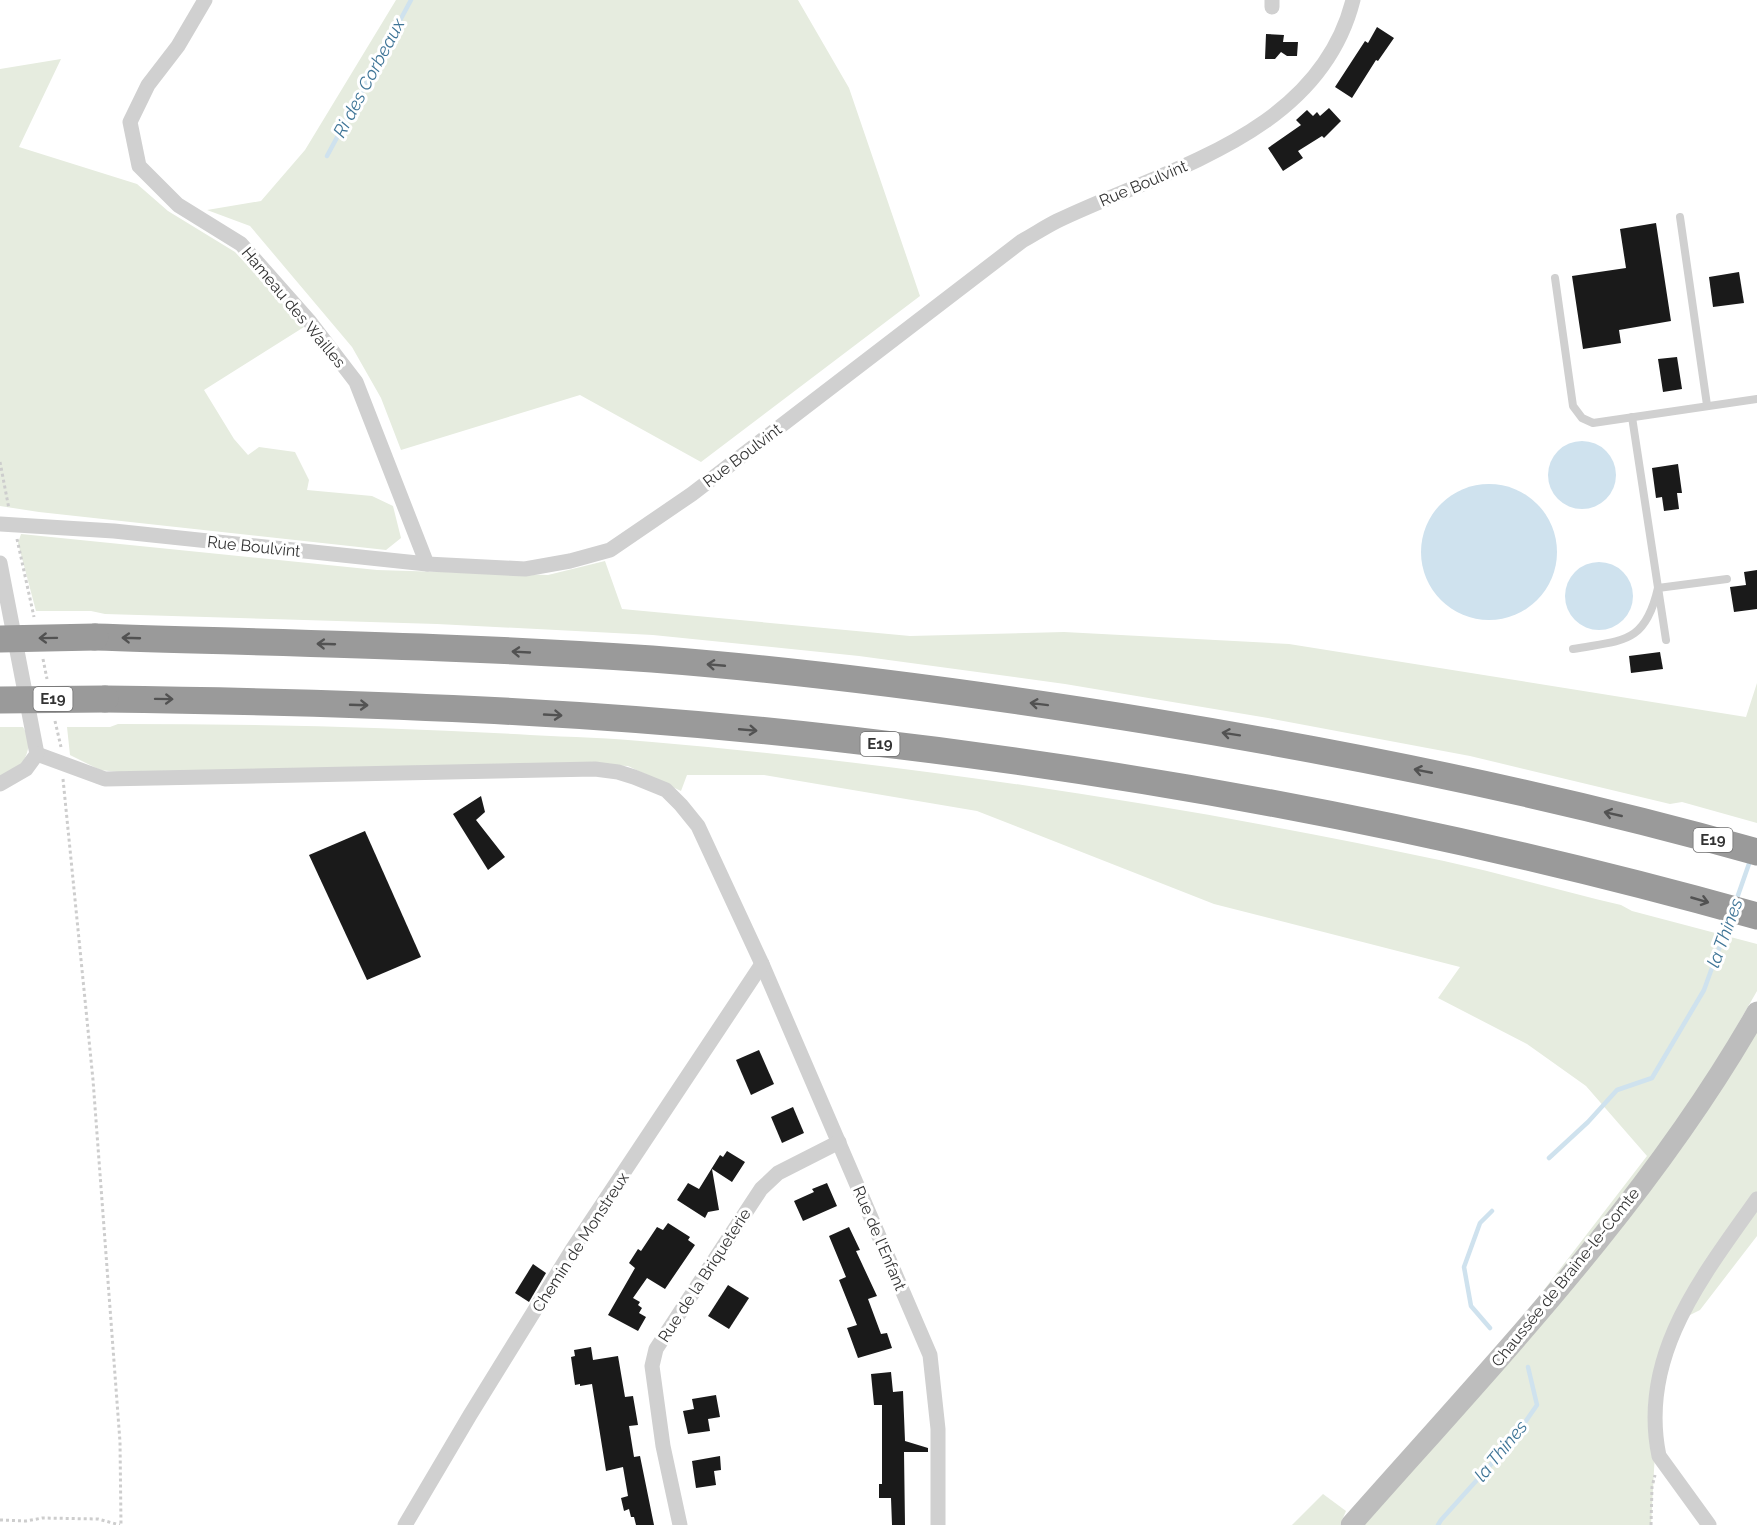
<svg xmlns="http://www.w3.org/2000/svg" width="1757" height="1525" font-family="Raleway,sans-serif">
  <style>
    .green { fill: #e6ecdf }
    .water { fill: #cfe2ee }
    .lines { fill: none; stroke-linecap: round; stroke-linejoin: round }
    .stream { stroke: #cfe2ee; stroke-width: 4.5 }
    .building { fill: #1a1a1a }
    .path { stroke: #cdcdcd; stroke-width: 3; stroke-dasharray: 3 3; stroke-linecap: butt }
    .lane { stroke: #d0d0d0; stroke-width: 8 }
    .street { stroke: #d0d0d0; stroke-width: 15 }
    .secondary { stroke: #bdbdbd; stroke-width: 21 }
    .highway { stroke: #9a9a9a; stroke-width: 27 }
    .highway-bridge { stroke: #9a9a9a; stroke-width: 27 }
    .oneway { stroke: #525252 }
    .labels { text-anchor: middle; stroke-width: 6; stroke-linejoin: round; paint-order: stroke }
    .shield { fill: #fff; stroke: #707070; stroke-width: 1.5 }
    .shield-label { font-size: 15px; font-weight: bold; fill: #333 }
    .street-label { font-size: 16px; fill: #333; stroke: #fff }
    .water-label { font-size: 18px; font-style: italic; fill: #3f7597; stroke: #fff }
  </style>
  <rect width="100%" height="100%" fill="#fff"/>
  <g class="green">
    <path d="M396,0H798L849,88L920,296L701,462L580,395L401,450L381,398L352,347L250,226L207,210L261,201L305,150Z"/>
    <path d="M61,59L19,147L137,184L168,211L235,252L304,327L204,390L234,439L248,455L259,447L295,452L309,480L307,490L372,496L393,506L401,538L386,550L39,512L0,506V69Z"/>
    <path d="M21,534L377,570L548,575L605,561L622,609L910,636L1064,632L1289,644L1746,717L1757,683V823L1682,802L1670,804L1470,756L1268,718L1065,684L859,656L653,635L437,624L105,614L91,611H36L18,543Z"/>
    <path d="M118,724C256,724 393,727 530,735C571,737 612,738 652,742C918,765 1183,805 1444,861C1503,874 1562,891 1621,905L1632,911L1757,944V991L1734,1031L1757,1014V1236L1700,1310L1688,1316L1700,1281L1659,1379L1651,1525H1363L1647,1156L1586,1086L1527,1044L1438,998L1460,967L1214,904L977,811L764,775H687L681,791L628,766L586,764L137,774L100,770L70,755L67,727H110Z"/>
    <path d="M0,727H23L30,740C26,761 21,771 0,778Z"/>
    <path d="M1323,1494L1346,1511L1340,1525H1292Z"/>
  </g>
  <g class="water">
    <circle cx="1582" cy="475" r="34"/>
    <circle cx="1489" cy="552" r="68"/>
    <circle cx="1599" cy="596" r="34"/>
  </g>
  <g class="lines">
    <g class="stream">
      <path d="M327,156L411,0"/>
      <path d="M1736,901L1751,858"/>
      <path d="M1549,1158L1588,1122L1617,1090L1652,1078L1704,990L1730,918"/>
      <path d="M1490,1328L1471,1306L1464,1267L1480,1223L1492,1211"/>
      <path d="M1438,1525L1441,1520L1512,1441L1537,1405L1528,1367"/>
    </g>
  </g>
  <g class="building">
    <path d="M1377,27L1394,38L1378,61L1376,60L1352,98L1335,87L1365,41L1368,43Z"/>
    <path d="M1266,34L1284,35L1283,42H1298L1297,56H1287L1281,52L1275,59H1265Z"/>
    <path d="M1329,108L1341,121L1324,138L1322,136L1298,151L1303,158L1283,171L1268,148L1301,125L1296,120L1307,110L1313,116L1317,112L1320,116Z"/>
    <path d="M1656,223L1671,321L1619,330L1621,343L1583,349L1572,276L1626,268L1620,229Z"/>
    <path d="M1739,272L1744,303L1713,307L1709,277Z"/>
    <path d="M1677,357L1682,389L1663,392L1658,359Z"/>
    <path d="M1678,464L1682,493H1677L1679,509L1664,511L1662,497L1656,498L1652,468Z"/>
    <path d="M1757,570V609L1734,612L1730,587L1746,585L1744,572Z"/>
    <path d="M1660,652L1663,669L1631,673L1629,656Z"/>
    <path d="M481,796L485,812L476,820L505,857L488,870L453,814Z"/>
    <path d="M365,831L421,957L367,980L309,855Z"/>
    <path d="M759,1050L774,1084L751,1095L736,1060Z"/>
    <path d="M793,1107L804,1133L782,1143L771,1117Z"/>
    <path d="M727,1151L745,1162L732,1182L712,1169L719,1210L708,1212L705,1218L677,1200L688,1183L699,1189L720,1155L723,1157Z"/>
    <path d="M827,1183L837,1206L803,1221L794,1201L814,1192L812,1189Z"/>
    <path d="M668,1223L690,1237L688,1240L695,1245L665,1289L647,1278L633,1298L640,1302L638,1305L642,1308L639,1313L646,1317L638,1331L608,1315L635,1268L629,1263L638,1249L641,1251L657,1227L663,1230Z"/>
    <path d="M849,1227L860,1250L856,1251L877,1296L868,1299L881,1334L887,1333L892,1348L858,1358L847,1328L857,1325L839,1280L846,1277L829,1236Z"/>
    <path d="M533,1264L546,1273L529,1302L515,1293Z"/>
    <path d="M728,1285L749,1298L729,1329L708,1316Z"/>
    <path d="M591,1347L593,1360L618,1356L625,1397L633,1396L638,1425L629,1426L634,1457L640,1456L654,1525H636L634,1517H631L629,1509L624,1511L621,1498L628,1496L623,1467L606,1471L592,1384L580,1386V1384L575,1385L571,1357L575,1356L574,1350Z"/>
    <path d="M891,1372L893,1392L903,1391L905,1441L928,1448V1452H904L905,1525H892L891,1498H879V1484H882V1405H874L871,1374Z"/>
    <path d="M716,1395L720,1417L708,1419L710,1431L688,1434L683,1411L694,1409L692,1399Z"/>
    <path d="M720,1456L721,1470L714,1471L716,1485L696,1488L692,1461Z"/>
  </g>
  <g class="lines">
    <g class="path">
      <path d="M0,462L9,509"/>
      <path d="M17,539L34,617"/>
      <path d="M43,659L47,679"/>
      <path d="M55,721L61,747"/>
      <path d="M63,779L93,1080L120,1442L121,1525"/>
      <path d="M0,1520L26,1521L42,1518L98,1519L120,1525"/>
      <path d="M1651,1525L1652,1487L1655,1475"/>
    </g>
    <g class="lane">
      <path d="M1680,217L1707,405"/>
      <path d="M1555,278L1573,406L1582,418L1593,423L1757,399"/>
      <path d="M1632,417L1666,640"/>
      <path d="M1573,649C1622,640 1645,645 1658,588L1727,579"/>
    </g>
    <g class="street">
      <path d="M205,0L178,46L148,85L130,122L139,166L178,205L241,244L310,322L356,382L427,564"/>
      <path d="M1272,7V0"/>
      <path d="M0,524L114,531L427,564L525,569L570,561L610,550L692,494L1022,241C1033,235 1045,227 1057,221C1167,168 1319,135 1353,0"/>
      <path d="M0,563L37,754"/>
      <path d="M37,754L105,779L595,769L618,772L634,777L666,790L681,805L698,826L762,964L930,1355L938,1429V1525"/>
      <path d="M0,784L26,769L37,754"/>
      <path d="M405,1525L470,1415L572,1250L762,964"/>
      <path d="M680,1525L663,1446L652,1366L656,1349L761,1189L778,1173L839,1142"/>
      <path d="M1709,1525L1659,1456C1638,1355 1703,1276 1757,1199"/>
    </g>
    <path class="secondary" d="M1351,1525C1495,1362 1649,1202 1757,1012"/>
    <g class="highway">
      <path d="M95,637C281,643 467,646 652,659C820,672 988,695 1155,722C1357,755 1559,796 1757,852"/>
      <path d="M105,699C354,702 604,711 851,740C1157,775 1461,833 1757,916"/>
    </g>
    <g class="highway-bridge">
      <path d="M0,639L95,637"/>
      <path d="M0,700L105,699"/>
    </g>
  </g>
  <defs><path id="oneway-shaft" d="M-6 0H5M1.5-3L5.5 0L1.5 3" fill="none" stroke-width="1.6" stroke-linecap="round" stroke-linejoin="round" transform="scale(1.5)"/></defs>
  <g class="oneway">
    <use href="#oneway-shaft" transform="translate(48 638) rotate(179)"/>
    <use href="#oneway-shaft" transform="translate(131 638) rotate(-178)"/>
    <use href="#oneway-shaft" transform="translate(326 644) rotate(-178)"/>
    <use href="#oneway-shaft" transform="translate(521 652) rotate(-177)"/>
    <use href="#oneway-shaft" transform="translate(716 665) rotate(-175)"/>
    <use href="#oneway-shaft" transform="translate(164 699) rotate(1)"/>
    <use href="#oneway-shaft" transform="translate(1039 704) rotate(-173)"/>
    <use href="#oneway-shaft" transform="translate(359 705) rotate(2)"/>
    <use href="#oneway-shaft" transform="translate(553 715) rotate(3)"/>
    <use href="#oneway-shaft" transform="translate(748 730) rotate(5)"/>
    <use href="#oneway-shaft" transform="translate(1231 734) rotate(-171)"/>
    <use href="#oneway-shaft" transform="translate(1423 771) rotate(-169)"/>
    <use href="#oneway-shaft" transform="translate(1613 814) rotate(-167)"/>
    <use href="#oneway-shaft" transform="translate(1700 900) rotate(16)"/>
  </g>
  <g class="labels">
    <g class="shield">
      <rect x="33.5" y="687" width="39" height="24" rx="4.5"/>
      <rect x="860.5" y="732" width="39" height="24" rx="4.5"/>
      <rect x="1693.5" y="828" width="39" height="24" rx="4.5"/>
    </g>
    <g class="shield-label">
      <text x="53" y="704">E19</text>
      <text x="880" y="749">E19</text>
      <text x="1713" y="845">E19</text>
    </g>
    <g class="street-label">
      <text transform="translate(1143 183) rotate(-23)" y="6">Rue Boulvint</text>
      <text transform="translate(294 307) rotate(50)" y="6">Hameau des Wailles</text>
      <text transform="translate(742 455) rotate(-37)" y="6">Rue Boulvint</text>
      <text transform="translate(254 546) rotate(6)" y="6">Rue Boulvint</text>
      <text transform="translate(880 1238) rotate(67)" y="6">Rue de l'Enfant</text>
      <text transform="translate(580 1242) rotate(-57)" y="6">Chemin de Monstreux</text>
      <text transform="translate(704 1275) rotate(-57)" y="6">Rue de la Briqueterie</text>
      <text transform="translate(1565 1277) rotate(-51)" y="6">Chaussée de Braine-le-Comte</text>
    </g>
    <g class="water-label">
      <text transform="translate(369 78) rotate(-62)" y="6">Ri des Corbeaux</text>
      <text transform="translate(1725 933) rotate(-70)" y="6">la Thines</text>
      <text transform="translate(1501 1451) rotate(-51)" y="6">la Thines</text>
    </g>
  </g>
</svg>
